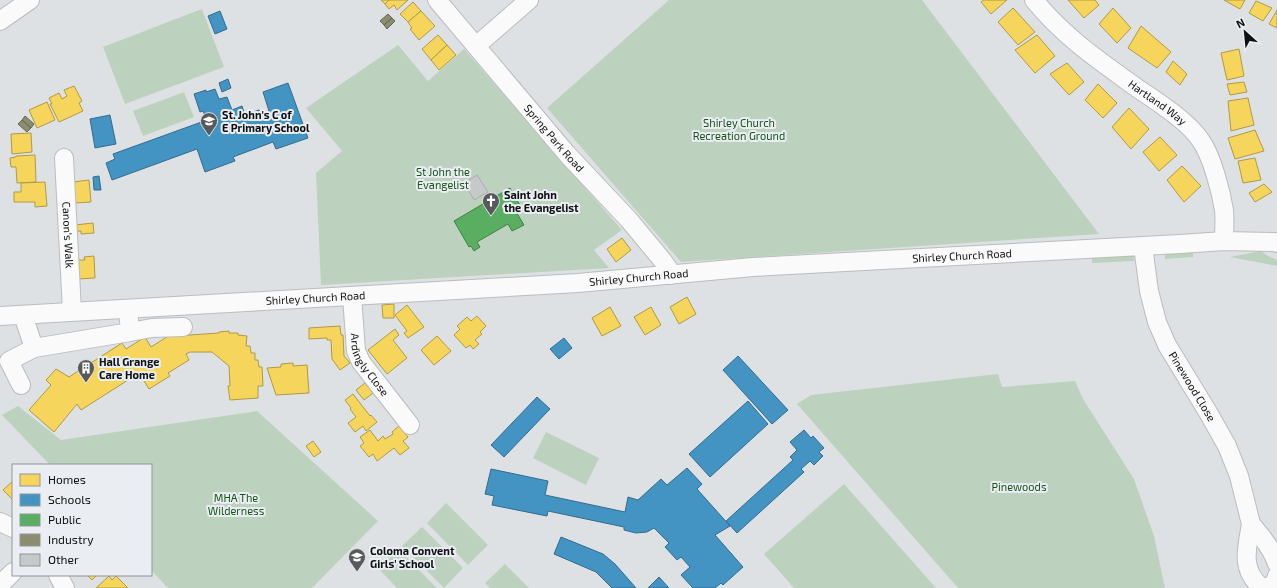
<svg xmlns="http://www.w3.org/2000/svg" width="1277" height="588" font-family="'Exo 2',sans-serif">
  <style>
    .green { fill: #bdd2be }
    .homes { fill: #f6d55c; stroke: #b09a46 }
    .schools { fill: #4393c3; stroke: #336c8e }
    .public { fill: #5aae61; stroke: #437f49 }
    .industry { fill: #8c8c6e; stroke: #666752 }
    .building { fill: #c6c8ca; stroke: #abadae }
    .lines { fill: none; stroke-linecap: round; stroke-linejoin: round }
    .minor-casing { stroke: #babcbe; stroke-width: 20 }
    .minor { stroke: #fafafb; stroke-width: 18 }
    .labels { text-anchor: middle; stroke-width: 4; stroke-linejoin: round; paint-order: stroke }
    .street-label { font-size: 11px; fill: #0e1011; stroke: #eaeef3 }
    .poi-label { font-size: 11px; font-weight: bold; fill: #0e1011; stroke: #eaeef3; text-anchor: start }
    .park-label { font-size: 11px; fill: #175216; stroke: #eaeef3 }
  </style>
  <rect width="100%" height="100%" fill="#dee1e3"/>
  <g class="green">
    <path d="M669,0H922L1099,234L681,262L547,108Z"/>
    <path d="M202,9L224,67L125,104L103,47Z"/>
    <path d="M398,45L428,81L464,49L622,230L594,250L609,268L321,285L316,173L342,151L306,108Z"/>
    <path d="M184,92L194,117L143,136L133,111Z"/>
    <path d="M1261,251L1268,256L1277,260V266L1230,257Z"/>
    <path d="M1193,252V257L1165,259V254Z"/>
    <path d="M1134,255V261L1092,263V257Z"/>
    <path d="M998,374L1002,387L1075,381L1083,399L1134,479L1154,536L1165,588H958L797,404L811,395Z"/>
    <path d="M18,406L61,440L257,411L378,521L312,588H168L151,570V465H50L2,415Z"/>
    <path d="M546,432L599,458L586,485L533,458Z"/>
    <path d="M844,484L936,588H794L764,554Z"/>
    <path d="M446,503L488,545L468,565L427,523Z"/>
    <path d="M422,527L463,568L444,588L402,546Z"/>
    <path d="M398,549L437,588H397L379,569Z"/>
    <path d="M505,564L529,588H490L485,583Z"/>
  </g>
  <g class="homes">
    <path d="M381,0H389L385,4Z"/>
    <path d="M389,0H408L397,10L394,5L389,9L385,4Z"/>
    <path d="M984,0H1007L991,14L981,2Z"/>
    <path d="M1068,0H1095L1099,5L1084,18Z"/>
    <path d="M1224,0H1245L1240,9Z"/>
    <path d="M1256,1L1272,8L1263,21L1249,13Z"/>
    <path d="M413,2L421,11L408,22L400,14Z"/>
    <path d="M1013,8L1035,32L1018,45L998,22Z"/>
    <path d="M1113,8L1131,28L1117,43L1099,24Z"/>
    <path d="M1277,10V28L1269,24Z"/>
    <path d="M421,11L435,26L419,40L410,29L412,28L408,22Z"/>
    <path d="M1141,26L1171,52L1157,68L1128,48Z"/>
    <path d="M438,35L447,45L431,60L422,49Z"/>
    <path d="M1037,35L1055,56L1035,73L1015,50Z"/>
    <path d="M447,45L456,55L439,70L431,60Z"/>
    <path d="M1239,49L1244,76L1227,80L1221,53Z"/>
    <path d="M1173,61L1187,74L1180,85L1166,72Z"/>
    <path d="M1067,63L1084,82L1069,95L1050,74Z"/>
    <path d="M1244,82L1247,92L1230,95L1227,84Z"/>
    <path d="M1098,84L1117,103L1103,118L1085,100Z"/>
    <path d="M74,86L82,101L79,103L83,111L59,122L50,104H52L49,98L59,93L62,99L67,96L64,90Z"/>
    <path d="M1248,98L1254,125L1231,131L1228,101Z"/>
    <path d="M47,102L55,120L37,128L29,110Z"/>
    <path d="M1129,108L1149,129L1131,149L1112,127Z"/>
    <path d="M1255,130L1264,151L1235,159L1228,138Z"/>
    <path d="M31,133L32,152L12,154L11,134Z"/>
    <path d="M1160,137L1177,155L1159,171L1143,152Z"/>
    <path d="M35,155L36,182L17,183L16,167H11L10,158L16,157V156Z"/>
    <path d="M1255,158L1261,180L1243,183L1238,161Z"/>
    <path d="M1182,166L1201,186L1184,202L1167,180Z"/>
    <path d="M89,180L91,202L75,203L73,182Z"/>
    <path d="M45,182L47,206L35,207V202H14V192H21V183Z"/>
    <path d="M1264,184L1272,192L1255,202L1249,193Z"/>
    <path d="M93,223L94,233L81,234V231H76L75,225Z"/>
    <path d="M622,238L631,250L616,262L607,249Z"/>
    <path d="M94,256L95,278L78,279L76,260H85L84,257Z"/>
    <path d="M687,297L696,314L679,324L670,307Z"/>
    <path d="M394,304V318H383L382,305Z"/>
    <path d="M407,305L424,327L408,338L404,333L407,331L395,315Z"/>
    <path d="M610,307L621,326L602,336L592,318Z"/>
    <path d="M651,307L661,325L645,335L634,317Z"/>
    <path d="M477,316L486,326L480,332L482,334L475,340L479,344L473,349L470,345L466,348L454,335L460,329L457,326L467,317L471,321Z"/>
    <path d="M340,326L341,335H343L344,356L350,363L340,370L332,359L331,340H327V338L309,339V328Z"/>
    <path d="M395,329L399,335L393,340L407,358L387,374L368,350Z"/>
    <path d="M229,331V333H238V335L247,336L246,346H250L251,353H255V360H258L259,367H262L263,386H258V398L230,400L228,386H230L229,366L212,352H190L186,354L189,360L168,373L170,376L149,389L139,373L81,410L77,404L54,432L29,410L51,385L46,380L56,369L69,377L122,343L126,349L145,337L151,347L173,333L175,336L219,333V332Z"/>
    <path d="M437,336L451,351L434,365L421,350Z"/>
    <path d="M293,363V366L307,365L309,393L276,395L267,368L281,367V364Z"/>
    <path d="M365,383L373,393L364,400L356,390Z"/>
    <path d="M353,394L370,416L371,415L377,422L366,431L363,426L355,432L348,423L356,417L350,409L351,408L345,400Z"/>
    <path d="M399,426L408,437L403,441L409,448L400,455L394,448L377,461L373,454L369,457L360,446L364,443L360,437L370,430L378,441L383,436L385,439L393,434L392,432Z"/>
    <path d="M313,441L321,452L314,457L306,446Z"/>
    <path d="M13,481V500L3,490Z"/>
    <path d="M87,575H97L92,580Z"/>
    <path d="M109,576L112,580L116,576L128,588H96Z"/>
  </g>
  <g class="schools">
    <path d="M220,11L227,29L215,34L208,16Z"/>
    <path d="M228,79L231,88L222,92L219,83Z"/>
    <path d="M288,83L308,138L276,149L273,142L233,157L235,161L205,172L197,149L112,180L106,163L115,159L113,154L207,120L203,111L200,112L194,94L206,90V92L215,89L219,99L227,97L232,110L242,106L245,115L259,110L261,114L269,111L263,92Z"/>
    <path d="M110,115L116,144L95,148L90,119Z"/>
    <path d="M99,176L101,190H94L93,177Z"/>
    <path d="M564,338L572,348L559,359L550,349Z"/>
    <path d="M738,356L788,410L772,424L723,370Z"/>
    <path d="M537,397L550,409L504,457L491,445Z"/>
    <path d="M748,401L768,424L710,477L689,454Z"/>
    <path d="M804,430L811,438L813,436L824,448L819,452L823,456L814,465L810,461L801,469L804,472L737,533L726,521L793,460L790,457L797,450L790,442Z"/>
    <path d="M687,468L702,484L697,489L730,526L715,535L743,567L723,585L721,583L715,588H693L681,575L690,567L681,557L677,560L665,547L669,543L654,528L647,532L636,533L624,530V527L548,511L547,516L492,505L494,496L485,494L491,469L548,481L545,495L625,512L628,497L638,500L661,479L667,485Z"/>
    <path d="M561,537L603,554L615,564L636,588H612L596,572L554,554Z"/>
    <path d="M659,577L669,588H648Z"/>
  </g>
  <path class="public" d="M510,188L521,207L515,210L524,225L512,231L508,224L477,242L480,247L474,251L471,246L469,247L454,221Z"/>
  <g class="industry">
    <path d="M388,14L392,18L384,25L380,21Z"/>
    <path d="M392,18L395,21L387,29L384,25Z"/>
    <path d="M25,116L34,124L31,128L22,120Z"/>
    <path d="M22,120L31,128L27,132L18,124Z"/>
  </g>
  <path class="building" d="M477,175L488,192L474,200L464,183Z"/>
  <g class="lines">
    <g class="minor-casing">
      <g id="minor">
        <path id="s1" d="M437,0L567,154L629,220L663,261L668,268L670,275"/>
        <path id="s2" d="M1034,0C1065,38 1101,62 1140,90C1159,103 1189,122 1201,141C1212,156 1221,192 1224,210C1225,220 1224,231 1224,241"/>
        <path d="M0,21L30,0"/>
        <path d="M476,46L529,0"/>
        <path id="s3" d="M64,158L72,311"/>
        <path id="s4" d="M1143,246L1149,291L1157,322L1167,345L1209,414L1227,446L1239,476L1251,524"/>
        <path id="s5" d="M352,296L356,351L361,362L410,425"/>
        <path d="M23,315L34,348L130,332L128,309"/>
        <path id="s6" d="M0,316L578,283L753,267L1180,244L1224,241L1274,242L1277,243"/>
        <path d="M130,332L152,328L183,327"/>
        <path d="M21,385L9,361L34,348"/>
        <path d="M0,522L13,528"/>
        <path d="M1277,564C1272,549 1262,537 1251,524C1247,548 1240,569 1261,587H1270L1276,580L1277,576"/>
        <path d="M58,575L65,588"/>
        <path d="M0,585L13,572"/>
      </g>
    </g>
    <use href="#minor" class="minor"/>
  </g>
  <defs>
    <g id="school-pin" transform="scale(0.9)"><path d="M0 17L-7.5 6A9.5 9.5 0 1 1 7.5 6Z" fill="#57595a" stroke="#eaeef3"/><path d="M0-5L7-2L0 1L-7-2ZM-4 1L0 2.5L4 1V4Q0 6-4 4Z" fill="#fff"/></g>
    <g id="church-pin" transform="scale(0.9)"><path d="M0 17L-7.5 6A9.5 9.5 0 1 1 7.5 6Z" fill="#57595a" stroke="#eaeef3"/><path d="M-1.2-6h2.4v3.5h3.3v2.4h-3.3V6h-2.4V-.1h-3.3v-2.4h3.3Z" fill="#fff"/></g>
    <g id="building-pin" transform="scale(0.9)"><path d="M0 17L-7.5 6A9.5 9.5 0 1 1 7.5 6Z" fill="#57595a" stroke="#eaeef3"/><path d="M-4-6H4V6H1V3H-1V6H-4ZM-2.5-4.3h1.7v1.8h-1.7ZM.8-4.3h1.7v1.8H.8ZM-2.5-1h1.7V.8h-1.7ZM.8-1h1.7V.8H.8Z" fill="#fff"/></g>
  </defs>
  <g fill-rule="evenodd">
    <use href="#school-pin" x="209" y="121"/>
    <use href="#church-pin" x="491" y="201"/>
    <use href="#building-pin" x="86" y="368"/>
    <use href="#school-pin" x="357" y="557"/>
  </g>
  <g class="labels">
    <g class="street-label">
      <text dy="4" stroke="none"><textPath href="#s2" startOffset="161">Hartland Way</textPath></text>
      <text dy="4" stroke="none"><textPath href="#s1" startOffset="181">Spring Park Road</textPath></text>
      <text dy="4" stroke="none"><textPath href="#s3" startOffset="77">Canon's Walk</textPath></text>
      <text dy="4" stroke="none"><textPath href="#s6" startOffset="964">Shirley Church Road</textPath></text>
      <text dy="4" stroke="none"><textPath href="#s6" startOffset="640">Shirley Church Road</textPath></text>
      <text dy="4" stroke="none"><textPath href="#s6" startOffset="316">Shirley Church Road</textPath></text>
      <text dy="4" stroke="none"><textPath href="#s5" startOffset="73">Ardingly Close</textPath></text>
      <text dy="4" stroke="none"><textPath href="#s4" startOffset="151">Pinewood Close</textPath></text>
    </g>
    <g class="poi-label">
      <text x="222" y="119">St. John's C of<tspan x="222" dy="13">E Primary School</tspan></text>
      <text x="504" y="199">Saint John<tspan x="504" dy="13">the Evangelist</tspan></text>
      <text x="99" y="366">Hall Grange<tspan x="99" dy="13">Care Home</tspan></text>
      <text x="370" y="555">Coloma Convent<tspan x="370" dy="13">Girls' School</tspan></text>
    </g>
    <g class="park-label">
      <text x="739" y="127">Shirley Church<tspan x="739" dy="13">Recreation Ground</tspan></text>
      <text x="443" y="176">St John the<tspan x="443" dy="13">Evangelist</tspan></text>
      <text x="1019" y="491">Pinewoods</text>
      <text x="236" y="502">MHA The<tspan x="236" dy="13">Wilderness</tspan></text>
    </g>
  </g>
  <rect x="12" y="464" width="140" height="112" fill="#eaeef3" stroke="#929599"/>
  <rect x="20" y="474" width="20" height="12" fill="#f6d55c" stroke="#929599"/>
  <text x="48" y="484" font-size="12" fill="#0e1011">Homes</text>
  <rect x="20" y="494" width="20" height="12" fill="#4393c3" stroke="#929599"/>
  <text x="48" y="504" font-size="12" fill="#0e1011">Schools</text>
  <rect x="20" y="514" width="20" height="12" fill="#5aae61" stroke="#929599"/>
  <text x="48" y="524" font-size="12" fill="#0e1011">Public</text>
  <rect x="20" y="534" width="20" height="12" fill="#8c8c6e" stroke="#929599"/>
  <text x="48" y="544" font-size="12" fill="#0e1011">Industry</text>
  <rect x="20" y="554" width="20" height="12" fill="#c6c8ca" stroke="#929599"/>
  <text x="48" y="564" font-size="12" fill="#0e1011">Other</text>
  <g transform="translate(1245 32) rotate(333)" stroke="#eaeef3" stroke-width="3" paint-order="stroke">
  <path d="M0-3L7 15L0 10L-7 15Z" fill="#0e1011"/>
  <text y="-6" font-size="11" font-weight="bold" text-anchor="middle" fill="#0e1011">N</text>
  </g>
</svg>
